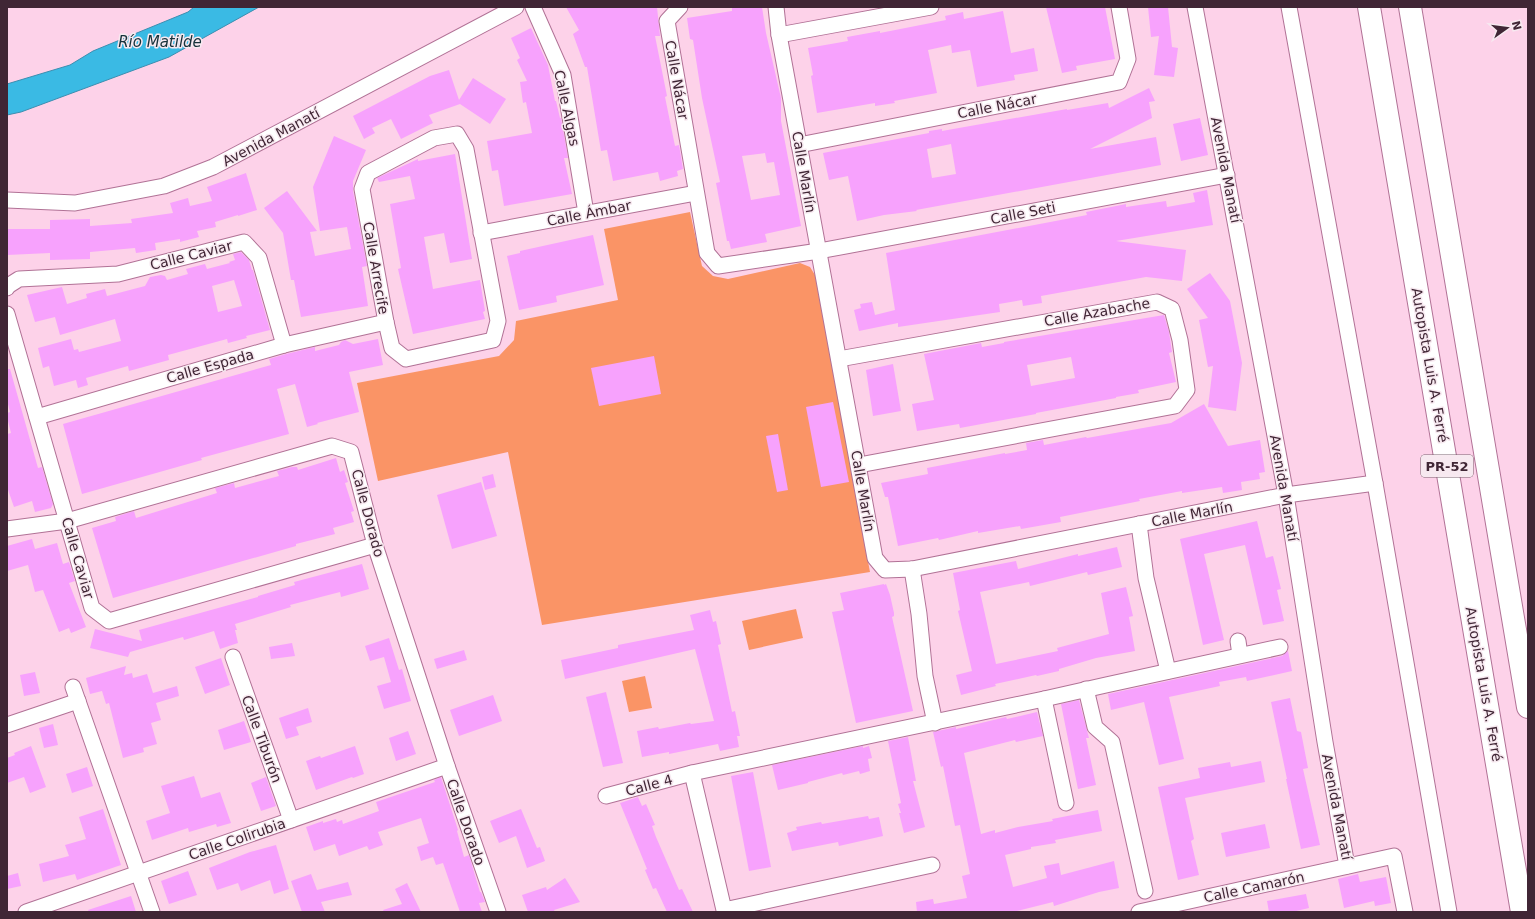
<svg xmlns="http://www.w3.org/2000/svg" width="1535" height="919" font-family="'DejaVu Sans',sans-serif">
  <style>
    .green { fill: #fa9466 }
    .water { fill: #3abae4; stroke: #3c8eb0 }
    .building { fill: #f7a2fd; fill-rule: evenodd }
    .lines { fill: none; stroke-linecap: round; stroke-linejoin: round }
    .minor-casing { stroke: #b17296; stroke-width: 17 }
    .highway-casing { stroke: #b17296; stroke-width: 24 }
    .minor { stroke: #fff; stroke-width: 15 }
    .highway { stroke: #fff; stroke-width: 22 }
    .labels { text-anchor: middle; stroke-width: 3; stroke-linejoin: round; paint-order: stroke }
    .shield { fill: #f7e9f0; stroke: #77606d; stroke-width: 1 }
    .shield-label { font-size: 13px; font-weight: bold; fill: #402635 }
    .street-label { font-size: 14px; fill: #402635; stroke: #f7e9f0 }
    .water-label { font-size: 15px; font-style: italic; fill: #17323b; stroke: #f7e9f0 }
  </style>
  <rect width="100%" height="100%" fill="#fdd2e9"/>
  <g class="green">
    <path d="M690,212L702,266L713,276L728,279L800,263L810,267L815,275L870,572L542,625L508,452L378,481L357,383L499,356L514,340L516,321L618,300L604,229Z"/>
    <path d="M796,609L803,638L749,650L742,621Z"/>
    <path d="M645,676L652,708L629,712L622,681Z"/>
  </g>
  <path class="water" d="M194,7H259L169,57L21,112L7,115V84L70,65L93,51L188,12Z"/>
  <g class="building">
    <path d="M566,7H657L660,36H655L667,96L665,97L675,146L679,145L683,169L677,171L678,176L660,181L658,172L613,181L607,150L601,151L587,67H585L573,34L579,30Z"/>
    <path d="M732,7H762L766,33L781,98V121L801,226L765,234L767,242L731,249L729,241H727L724,225L716,183L720,182L702,98L693,40L690,39L687,18L732,11ZM765,153L767,163L774,162L780,195L751,200L742,156Z"/>
    <path d="M1046,7H1105L1115,59L1076,66L1077,70L1062,73Z"/>
    <path d="M1148,7H1168L1172,47L1178,48L1174,77L1154,75L1159,36L1151,37Z"/>
    <path d="M1003,11L1011,53L1034,48L1038,71L1014,75L1015,80L977,87L970,50L952,53L951,45L928,50L937,93L894,101L895,103L875,106V103L817,113L811,76L813,75L808,48L848,41L847,37L880,31V33L946,20L945,16L963,12L964,19Z"/>
    <path d="M531,28L548,65L555,101H556L560,118H561L568,158H564L572,194L504,206L498,170L492,171L487,141L532,133L526,102L523,103L520,82L527,81L517,60L520,58L511,38Z"/>
    <path d="M449,70L459,100L473,78L506,99L490,124L460,104L429,115L433,123L401,139L391,119L372,128L375,133L364,139L353,116L430,76Z"/>
    <path d="M1149,88L1155,101L1149,102L1152,118L1090,149L1156,137L1161,165L916,210L917,211L884,215L857,221L848,176L829,180L823,153L929,133V131L942,129V131L1067,109V110L1108,103L1109,108ZM951,144L956,174L932,178L927,149Z"/>
    <path d="M1200,118L1208,155L1181,161L1173,124Z"/>
    <path d="M334,136L366,150L353,181V191L367,266L362,267L368,306L301,317L294,280H291L283,233L264,208L287,191L317,231L310,232L315,256L351,249L347,227L320,231L313,187Z"/>
    <path d="M455,154L472,259L450,263L444,233L424,237L433,289L480,280L485,311L483,312L485,319L413,334L398,269L401,268L390,204L415,199L410,176L379,182L377,178L418,159V161Z"/>
    <path d="M246,173L257,210L238,216V215L215,222L216,227L197,231L199,237L180,242V239L155,243L156,250L136,253L135,248L90,252V259L50,260V253L7,255V229H50V220L90,219V226L132,223L131,219L173,213L170,203L188,198L190,206L212,201L207,187Z"/>
    <path d="M1207,190L1213,225L1116,241L1186,250L1182,281L1146,277L1041,296L1042,303L1023,306L1022,300L999,304L1000,312L898,327V323L859,331L854,310L861,308L860,304L872,302L875,315L895,310L886,253L1087,215L1086,212L1126,204V207L1166,201L1167,207L1195,202L1193,193Z"/>
    <path d="M593,235L604,285L556,296L557,302L519,310L507,256L520,253V251Z"/>
    <path d="M241,252L249,260L252,270H253L270,330L246,336L247,338L228,343L227,339L168,355L169,360L129,371L128,366L86,378L88,385L78,388L76,380L54,386L49,366L43,368L38,348L71,339L74,350L78,349L79,352L121,341L115,319L60,335L55,317L35,322L27,295L62,287L67,304L87,298L86,294L105,289L107,296L145,286L150,277L161,275L165,276L167,280L188,274L186,269L205,264L207,269L230,263L229,262L235,260L233,254ZM234,280L242,306L218,312L212,286Z"/>
    <path d="M1210,273L1230,301L1242,363L1236,411L1208,407L1213,366L1208,367L1199,320L1208,318L1187,289Z"/>
    <path d="M1164,315L1169,332L1172,352L1169,353L1176,382L1138,390L1139,393L1116,397V398L1036,413V414L960,428L959,424L917,431L912,404L934,400L924,354L981,343L982,347L1004,343V342ZM1071,357L1075,378L1031,386L1027,365Z"/>
    <path d="M378,339L383,365L349,372L359,412L317,423L318,424L307,427L295,384L277,389L289,434L201,458L202,460L82,494L63,424L271,365L269,359L286,354L315,347V351L339,345L341,342L345,340L353,344Z"/>
    <path d="M654,356L661,394L599,406L591,368Z"/>
    <path d="M893,364L901,411L873,416L866,370Z"/>
    <path d="M7,369H10L38,468L42,467L53,504L51,508L35,512L32,501L14,507L7,487V434L11,433L7,417V413L10,412L7,400Z"/>
    <path d="M833,402L849,482L821,487L806,407Z"/>
    <path d="M1204,404L1228,446L1260,440L1265,472L1259,473L1260,479L1241,482L1242,490L1223,493L1222,487L1182,493V491L1139,499L1140,501L1060,517L1061,522L1021,529L1020,526L978,533V531L939,540L938,538L898,546L888,497H885L881,483L928,474L927,468L1005,453V454L1027,450L1026,443L1043,440L1044,445L1086,437L1087,438L1171,423Z"/>
    <path d="M778,434L788,490L777,492L766,436Z"/>
    <path d="M336,458L340,472L344,470L348,482L345,483L354,511L351,512L354,522L333,528L335,534L296,544V546L113,598L92,528L116,521L115,517L134,511L136,518L217,493L215,488L234,483L235,488L279,476L277,471L292,467H297L298,470Z"/>
    <path d="M493,474L496,487L485,490L482,477Z"/>
    <path d="M481,482L497,536L452,549L437,495Z"/>
    <path d="M1257,521L1266,558L1273,556L1281,589L1277,590L1284,621L1263,625L1245,545L1204,554L1224,640L1203,645L1180,539Z"/>
    <path d="M32,539L35,549L57,543L63,564L69,562L75,581L69,583L86,627L71,633L69,628L59,632L43,590L35,592L28,565L7,571V546Z"/>
    <path d="M1117,547L1122,567L1088,575L1087,572L1030,586L1029,582L980,592L996,664L1058,651L1057,648L1109,634L1101,593L1126,587L1133,616L1129,617L1135,651L1096,658L1059,669V671L1037,676L1036,675L995,684L996,686L961,695L956,675L972,671L958,611L960,610L953,573L1016,561L1018,569L1078,554V556Z"/>
    <path d="M362,564L369,589L341,597L340,592L290,605L291,607L235,624L237,630H235L238,643L220,649L214,631L184,640L183,637L130,652L128,657L90,648L95,629L142,641L139,630L258,597V596L295,585L294,582Z"/>
    <path d="M884,584V585L886,584L890,595L894,613V616L892,617L913,711L856,723L832,612L844,610L840,593Z"/>
    <path d="M710,610L713,622L716,621L721,644L718,645L732,712L735,711L740,736H737L739,747L720,751L718,744L669,754V752L642,757L637,731L658,727L659,729L690,723L691,724L714,721L695,649L565,679L561,660L618,648V645L694,630L690,615Z"/>
    <path d="M389,638L399,670L402,669L411,701L384,709L377,686L391,682L384,657L370,661L365,646Z"/>
    <path d="M292,643L295,656L271,659L269,647Z"/>
    <path d="M464,650L467,660L437,669L434,659Z"/>
    <path d="M1288,651L1292,671L1247,681L1246,677L1219,682L1220,686L1169,697L1184,759L1159,765L1144,702L1111,710L1108,694L1282,656Z"/>
    <path d="M221,658L230,685L205,694L195,667Z"/>
    <path d="M126,666L124,675L132,673L133,678L147,674L153,693L177,686L179,696L156,703L161,720L151,723L157,744L143,748L144,752L123,758L109,703L106,704L102,691L90,694L86,678Z"/>
    <path d="M35,672L40,693L24,696L20,675Z"/>
    <path d="M606,692L623,763L603,767L586,697Z"/>
    <path d="M493,695L502,721L459,736L450,710Z"/>
    <path d="M1290,698L1297,731L1301,732L1308,768L1303,769L1320,845L1301,849L1286,779H1287L1271,702Z"/>
    <path d="M1079,700L1089,738H1086L1096,785L1078,789L1061,704Z"/>
    <path d="M308,708L312,722L296,727L299,735L286,739L279,718Z"/>
    <path d="M1037,712L1043,736L1016,742L1015,740L964,753L981,834L995,830V833L1018,827L1053,821L1052,819L1098,810L1102,831L1055,840L1056,843L1031,847V849L1005,855L1013,887L1047,878L1044,866L1059,863L1061,875L1114,861L1119,888L1099,892L1054,906L1053,902L1013,912H917L916,902L933,899L934,904L967,898L962,876L970,874L960,825L955,826L943,766L941,767L933,732L956,727V729L1006,717L1007,719Z"/>
    <path d="M244,721L251,742L224,750L218,730Z"/>
    <path d="M53,724L58,745L44,748L39,728Z"/>
    <path d="M408,731L416,754L396,761L389,738Z"/>
    <path d="M908,737L916,781H913L925,827L904,833L899,813H901L898,804L901,803L888,741Z"/>
    <path d="M31,746L46,787L30,793L24,777L7,783V758L15,755L14,753Z"/>
    <path d="M355,746L364,774L353,778L352,777L316,790L306,761L320,756L321,758Z"/>
    <path d="M863,746V748L869,746L872,758L868,759L870,771L860,774L859,771L843,775L842,773L808,782V783L778,790L772,765Z"/>
    <path d="M1261,761L1265,782L1185,798L1194,839L1191,841L1199,875L1178,880L1158,787L1200,778L1198,768L1230,762L1231,767Z"/>
    <path d="M87,767L93,786L72,793L66,774Z"/>
    <path d="M753,772L771,867L749,871L731,776Z"/>
    <path d="M194,776L201,798L220,792L231,823L217,827L216,824L189,832L188,828L152,840L146,821L170,813L161,786Z"/>
    <path d="M266,777L276,806L261,811L251,783Z"/>
    <path d="M441,777L458,830L457,831L464,857L469,855L480,892H481L485,902L479,903L482,912H460L443,863L436,865L433,857L421,861L417,847L429,843L421,818L378,832L383,845L369,850L367,846L339,856L335,844L314,851L306,827L323,821V823L336,819L337,822L342,820L343,824L379,811L376,802L435,782L434,780Z"/>
    <path d="M638,797L642,806L646,804L655,825L652,826L656,837L679,890L682,889L693,912H667L656,888L653,889L645,870L647,869L620,803Z"/>
    <path d="M103,809L121,865L77,880L75,874L43,882L39,864L69,856L65,845L86,839L79,817Z"/>
    <path d="M521,809L537,848L540,847L545,861L527,868L516,836L499,843L490,821Z"/>
    <path d="M868,816L869,819L879,817L883,836L839,846L838,842L792,851L787,833L797,830L796,827L821,822L822,824Z"/>
    <path d="M1265,824L1270,848L1226,857L1221,833Z"/>
    <path d="M276,845L289,889L274,894L270,880L241,891L238,883L217,890L209,868L250,852Z"/>
    <path d="M188,871L197,895L169,904L161,881Z"/>
    <path d="M18,873L21,886L7,889V876Z"/>
    <path d="M311,874L317,890L348,882L352,895L321,902L325,912H302L291,881Z"/>
    <path d="M1358,874L1360,882L1386,877L1391,903L1375,906L1374,901L1344,908L1338,879Z"/>
    <path d="M565,878L580,902L554,910L555,912H528L522,895L546,887L547,890Z"/>
    <path d="M407,883L421,912H384L383,910L402,904L395,889Z"/>
    <path d="M1306,894L1309,908L1292,912H1269L1267,901Z"/>
    <path d="M131,896L136,912H89L88,910Z"/>
  </g>
  <g class="lines">
    <g class="minor-casing">
      <g id="minor">
        <path d="M533,7L563,75L586,213"/>
        <path d="M680,7L667,21L707,253L718,266L819,251L1227,175"/>
        <path d="M776,7L779,35L875,558L885,570L912,569L1286,495L1375,483"/>
        <path d="M1195,7L1286,495L1325,742L1347,866"/>
        <path d="M1289,7L1375,483L1449,912"/>
        <path d="M779,35L931,7"/>
        <path d="M457,134L466,149L498,321L493,340L406,359L392,348L386,322L362,189L368,173L434,138Z"/>
        <path d="M799,145L1119,82L1128,59L1119,7"/>
        <path d="M7,200L75,203L164,186L213,167L516,7"/>
        <path d="M481,233L696,193"/>
        <path d="M7,288L8,286L19,279L118,274L244,242L259,258L284,345"/>
        <path d="M7,314L92,608L109,621L375,545"/>
        <path d="M839,359L1157,302L1172,309L1180,340L1187,390L1175,406L859,465"/>
        <path d="M37,417L284,345L386,322"/>
        <path d="M1139,524L1146,578L1168,671"/>
        <path d="M7,529L67,521L332,446L351,452L375,545L447,766L498,912"/>
        <path d="M912,569L919,614L925,676L935,723"/>
        <path d="M1238,641L1240,655"/>
        <path d="M233,657L291,820"/>
        <path d="M73,687L152,912"/>
        <path d="M1086,689L1095,727L1112,742L1145,891"/>
        <path d="M1044,699L1066,803"/>
        <path d="M7,725L78,701"/>
        <path d="M692,773L724,910L932,865"/>
        <path d="M606,796L692,773L1044,699L1106,685L1280,647"/>
        <path d="M26,912L447,766"/>
        <path d="M1139,912L1394,856L1405,912"/>
      </g>
    </g>
    <g class="highway-casing">
      <g id="highway">
        <path d="M1369,7L1522,912"/>
        <path d="M1410,7L1528,707"/>
      </g>
    </g>
    <use href="#minor" class="minor"/>
    <use href="#highway" class="highway"/>
  </g>
  <g class="labels">
    <rect class="shield" x="1421" y="455" width="52" height="22" rx="3"/>
    <g class="shield-label">
      <text x="1447" y="471">PR-52</text>
    </g>
    <g class="street-label">
      <text transform="translate(677 80) rotate(80)" y="5">Calle Nácar</text>
      <text transform="translate(997 106) rotate(-11)" y="5">Calle Nácar</text>
      <text transform="translate(567 108) rotate(78)" y="5">Calle Algas</text>
      <text transform="translate(271 137) rotate(-28)" y="5">Avenida Manatí</text>
      <text transform="translate(1226 170) rotate(79)" y="5">Avenida Manatí</text>
      <text transform="translate(804 172) rotate(80)" y="5">Calle Marlín</text>
      <text transform="translate(589 213) rotate(-11)" y="5">Calle Ámbar</text>
      <text transform="translate(1023 213) rotate(-11)" y="5">Calle Seti</text>
      <text transform="translate(191 255) rotate(-14)" y="5">Calle Caviar</text>
      <text transform="translate(376 268) rotate(80)" y="5">Calle Arrecife</text>
      <text transform="translate(1097 312) rotate(-10)" y="5">Calle Azabache</text>
      <text transform="translate(1430 365) rotate(80)" y="5">Autopista Luis A. Ferré</text>
      <text transform="translate(210 366) rotate(-16)" y="5">Calle Espada</text>
      <text transform="translate(1284 488) rotate(80)" y="5">Avenida Manatí</text>
      <text transform="translate(863 491) rotate(80)" y="5">Calle Marlín</text>
      <text transform="translate(368 513) rotate(75)" y="5">Calle Dorado</text>
      <text transform="translate(1192 514) rotate(-11)" y="5">Calle Marlín</text>
      <text transform="translate(78 558) rotate(74)" y="5">Calle Caviar</text>
      <text transform="translate(1484 684) rotate(80)" y="5">Autopista Luis A. Ferré</text>
      <text transform="translate(262 739) rotate(70)" y="5">Calle Tiburón</text>
      <text transform="translate(649 785) rotate(-15)" y="5">Calle 4</text>
      <text transform="translate(1337 807) rotate(79)" y="5">Avenida Manatí</text>
      <text transform="translate(466 822) rotate(71)" y="5">Calle Dorado</text>
      <text transform="translate(237 839) rotate(-19)" y="5">Calle Colirubia</text>
      <text transform="translate(1254 887) rotate(-12)" y="5">Calle Camarón</text>
    </g>
    <g class="water-label">
      <text x="160" y="47">Río Matilde</text>
    </g>
  </g>
  <rect width="1535" height="919" fill="none" stroke="#402635" stroke-width="16"/>
  <g transform="translate(1507 28) rotate(76)" stroke="#f7e9f0" stroke-width="3" paint-order="stroke">
  <path d="M0-3L7 15L0 10L-7 15Z" fill="#402635"/>
  <text y="-6" font-size="11" font-weight="bold" text-anchor="middle" fill="#402635">N</text>
  </g>
</svg>
